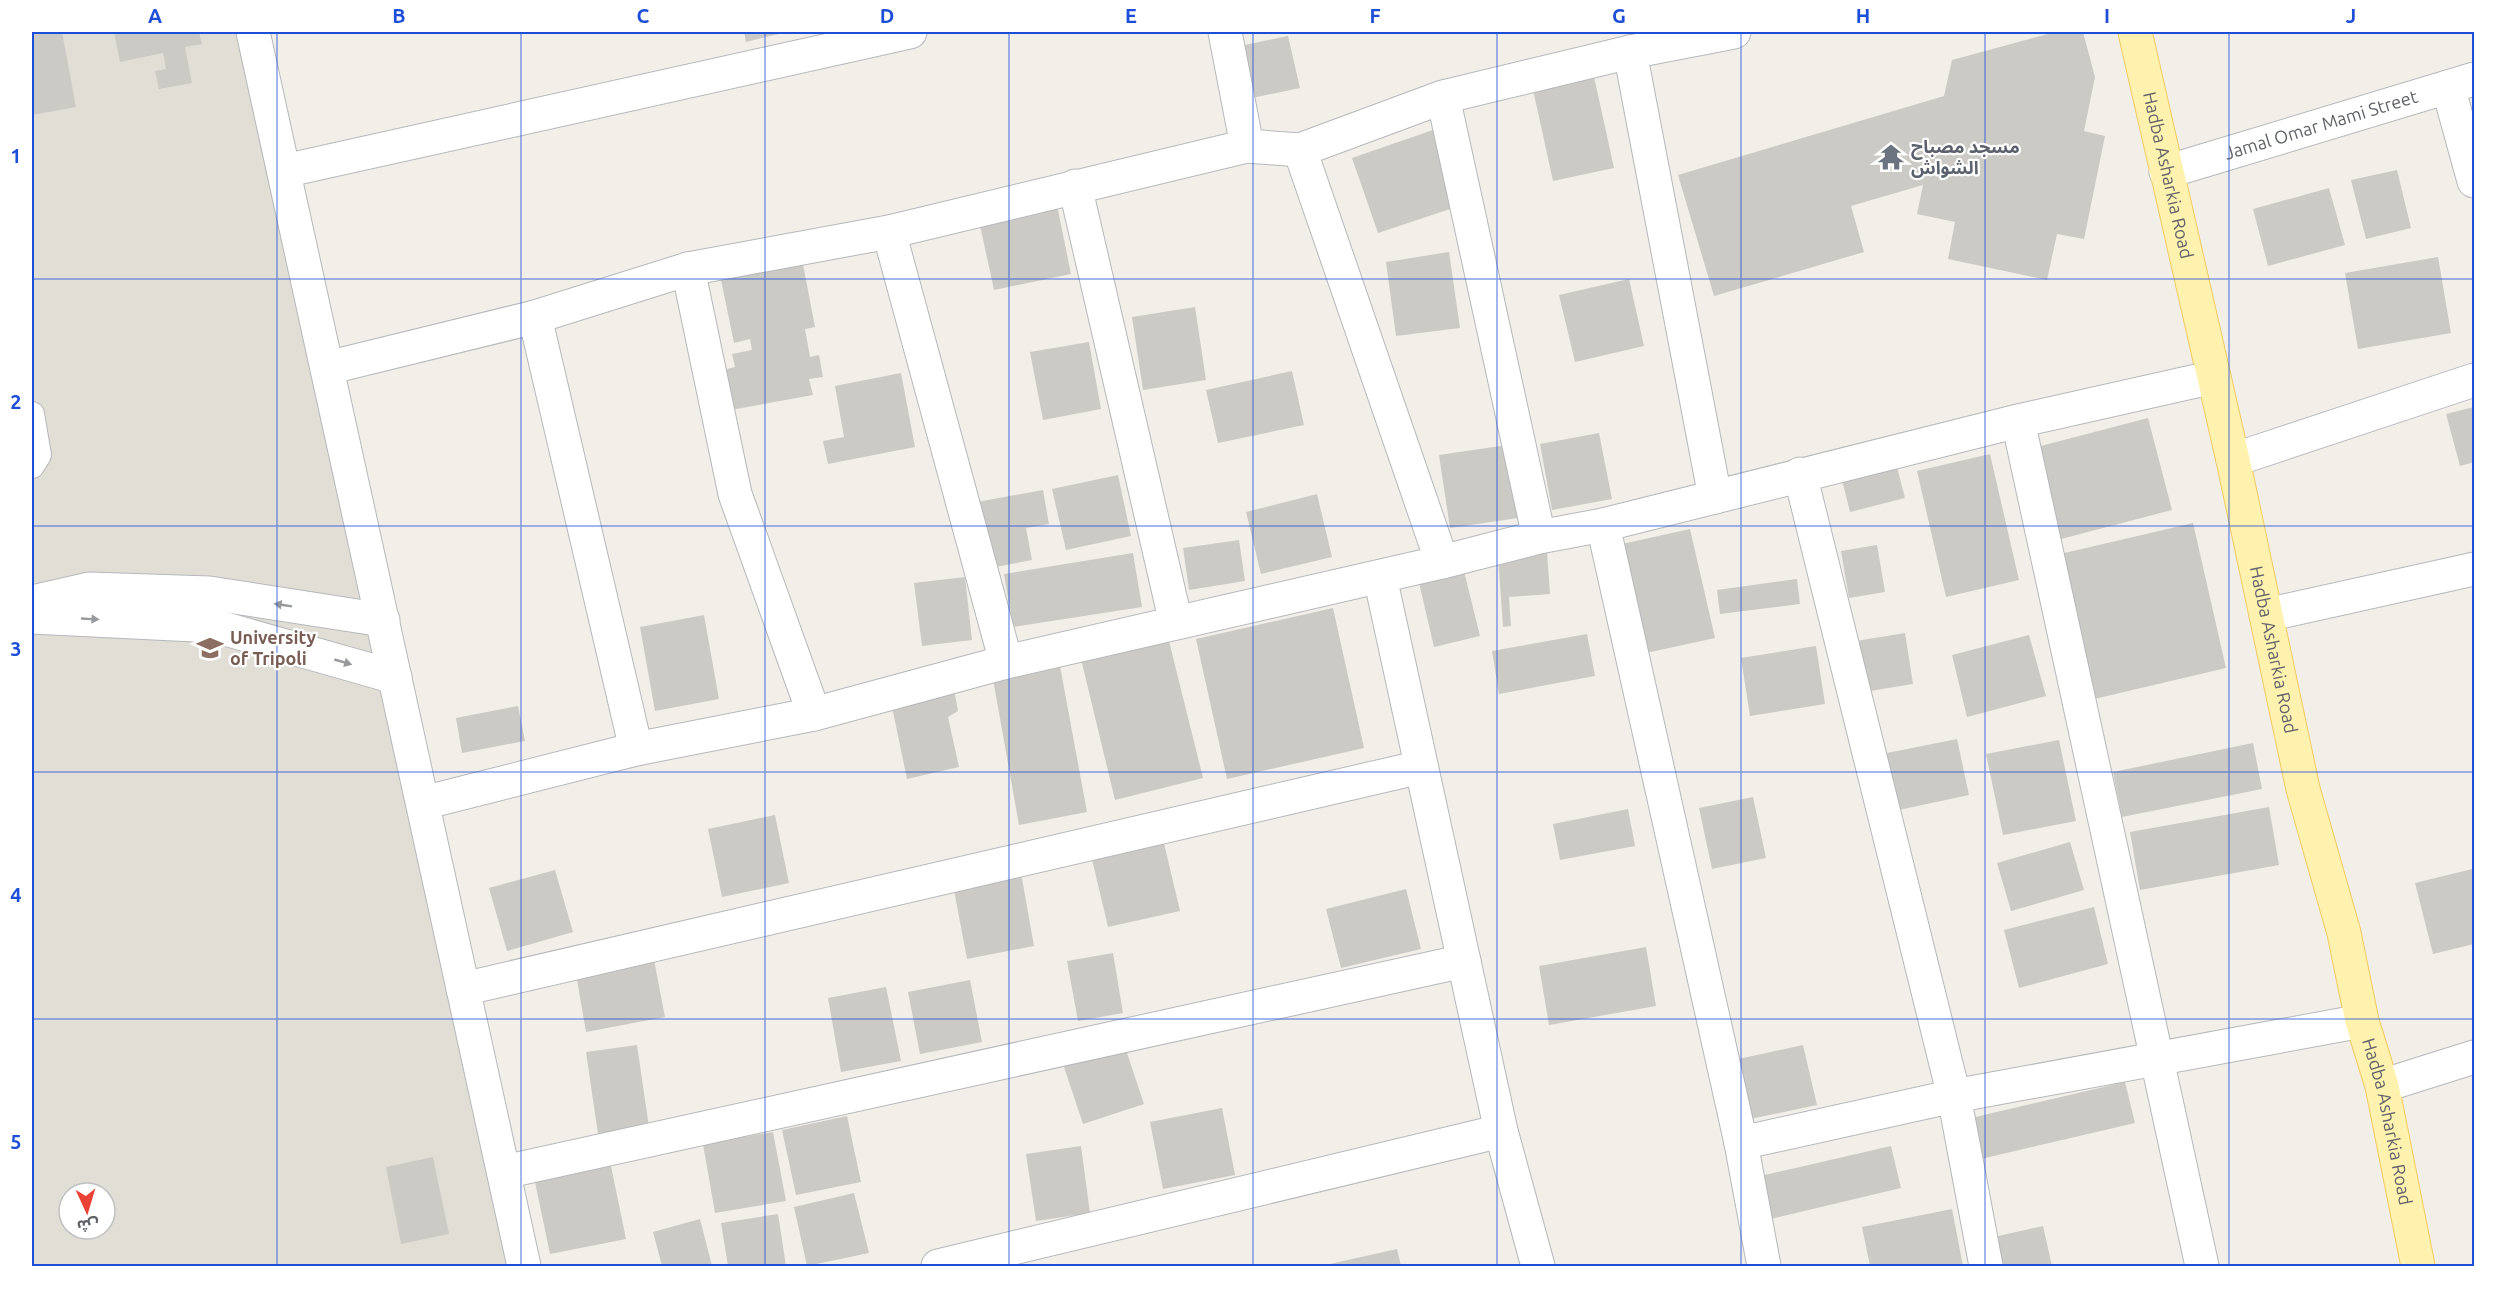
<svg xmlns="http://www.w3.org/2000/svg" width="2506" height="1298" font-family="Ubuntu,'Noto Sans Arabic',sans-serif">
  <style>
    .education { fill: #e1ded6; fill-rule: evenodd }
    .building { fill: #cccac5 }
    .lines { fill: none; stroke-linecap: round; stroke-linejoin: round }
    .lane-casing { stroke: #b5b8bc; stroke-width: 26 }
    .street-casing { stroke: #b5b8bc; stroke-width: 35 }
    .primary-casing { stroke: #f2c960; stroke-width: 35 }
    .lane { stroke: #fff; stroke-width: 24 }
    .street { stroke: #fff; stroke-width: 33 }
    .primary { stroke: #fff2af; stroke-width: 33 }
    .oneway { fill: #979a9d }
    .grid { fill: none; stroke: #1d4ed8; stroke-width: 1.5; stroke-opacity: 0.55 }
    .labels { text-anchor: middle; stroke-width: 4.5; stroke-linejoin: round; paint-order: stroke }
    .street-label { font-size: 18px; fill: #5f6368; stroke: #fff }
    .worship-label { font-size: 18px; font-weight: bold; fill: #5b616d; stroke: #fff; text-anchor: start }
    .education-label { font-size: 18px; font-weight: bold; fill: #785e54; stroke: #fff; text-anchor: start }
    .neatline { fill: none; stroke: #1d4ed8; stroke-width: 2 }
    .grid-label { font-size: 20px; text-anchor: middle; font-weight: bold; fill: #1d4ed8 }
  </style>
  <rect width="100%" height="100%" fill="#f1efe8"/>
  <path class="education" d="M32,32H253L524,1266H32ZM69,1193H105V1229H69Z"/>
  <g class="building">
    <path d="M32,32H62L76,107L32,115Z"/>
    <path d="M114,32H199L202,44L185,47L192,83L159,89L155,71L166,69L163,53L120,62Z"/>
    <path d="M744,32H787L746,42Z"/>
    <path d="M2055,32H2083L2095,77L2084,131L2105,136L2084,239L2057,234L2047,280L1948,259L1955,222L1917,214L1923,185L1851,206L1864,252L1714,296L1678,175L1944,96L1952,60Z"/>
    <path d="M1288,36L1300,88L1252,98L1240,46Z"/>
    <path d="M1591,63L1614,168L1553,181L1530,76Z"/>
    <path d="M1433,130L1459,206L1378,233L1352,158Z"/>
    <path d="M2397,170L2411,228L2366,239L2351,180Z"/>
    <path d="M2329,188L2345,245L2268,266L2253,209Z"/>
    <path d="M1056,200L1071,274L994,290L978,216Z"/>
    <path d="M1449,252L1460,328L1396,336L1386,262Z"/>
    <path d="M2438,257L2451,333L2358,349L2345,273Z"/>
    <path d="M802,259L815,327L805,329L810,357L819,355L823,377L809,379L813,395L731,410L723,370L735,367L732,354L752,350L750,339L734,343L720,275Z"/>
    <path d="M1629,279L1644,346L1575,362L1559,295Z"/>
    <path d="M1195,307L1206,380L1143,390L1132,317Z"/>
    <path d="M1089,342L1101,409L1043,420L1030,352Z"/>
    <path d="M1292,371L1304,425L1218,443L1206,390Z"/>
    <path d="M901,373L915,447L828,464L823,441L844,437L835,386Z"/>
    <path d="M2474,407V462L2460,466L2446,414Z"/>
    <path d="M2148,418L2172,510L2061,539L2037,447Z"/>
    <path d="M1599,433L1612,499L1552,510L1540,444Z"/>
    <path d="M1507,445L1518,518L1450,528L1439,455Z"/>
    <path d="M1990,454L2019,580L1946,597L1917,471Z"/>
    <path d="M1897,467L1905,498L1850,512L1842,480Z"/>
    <path d="M1118,475L1131,536L1066,550L1052,489Z"/>
    <path d="M1043,490L1049,524L1026,528L1032,560L990,568L977,502Z"/>
    <path d="M1317,494L1332,557L1261,574L1246,512Z"/>
    <path d="M2193,523L2226,668L2090,700L2056,555Z"/>
    <path d="M1690,529L1715,638L1637,655L1613,546Z"/>
    <path d="M1239,540L1245,581L1189,590L1183,548Z"/>
    <path d="M1877,545L1885,592L1849,598L1841,551Z"/>
    <path d="M1547,552L1550,594L1509,597L1511,626L1503,627L1498,556Z"/>
    <path d="M1133,553L1142,607L1013,627L1004,574Z"/>
    <path d="M1462,563L1480,636L1434,647L1417,574Z"/>
    <path d="M965,577L972,640L922,646L914,583Z"/>
    <path d="M1797,579L1800,604L1720,614L1717,590Z"/>
    <path d="M1333,608L1364,748L1227,779L1196,639Z"/>
    <path d="M704,615L719,699L655,711L640,627Z"/>
    <path d="M1905,633L1913,684L1864,692L1856,641Z"/>
    <path d="M1587,634L1595,676L1499,694L1492,651Z"/>
    <path d="M2029,635L2046,696L1967,717L1952,655Z"/>
    <path d="M1168,637L1203,778L1115,800L1081,659Z"/>
    <path d="M1816,646L1825,704L1750,716L1741,658Z"/>
    <path d="M1060,666L1087,812L1019,825L993,679Z"/>
    <path d="M954,689L958,711L948,717L959,767L907,779L891,702Z"/>
    <path d="M518,706L525,741L462,753L456,718Z"/>
    <path d="M1957,739L1969,795L1894,811L1882,754Z"/>
    <path d="M2059,740L2076,821L2003,835L1986,754Z"/>
    <path d="M2253,743L2262,789L2122,817L2113,772Z"/>
    <path d="M1753,797L1766,858L1712,869L1699,808Z"/>
    <path d="M2269,807L2279,865L2140,890L2130,832Z"/>
    <path d="M1628,809L1635,846L1560,860L1553,824Z"/>
    <path d="M775,815L789,883L722,897L708,829Z"/>
    <path d="M1163,839L1180,911L1108,927L1091,855Z"/>
    <path d="M2070,842L2084,890L2011,911L1997,863Z"/>
    <path d="M2472,869L2474,944L2433,954L2415,883Z"/>
    <path d="M555,870L573,932L507,951L489,888Z"/>
    <path d="M1021,873L1034,946L967,959L953,885Z"/>
    <path d="M1406,889L1421,949L1341,968L1326,909Z"/>
    <path d="M2094,907L2108,964L2019,988L2004,930Z"/>
    <path d="M1646,947L1656,1006L1549,1025L1539,966Z"/>
    <path d="M1113,953L1123,1013L1078,1021L1067,961Z"/>
    <path d="M654,960L665,1017L586,1032L576,974Z"/>
    <path d="M970,980L982,1042L920,1054L908,992Z"/>
    <path d="M886,987L901,1061L841,1072L828,998Z"/>
    <path d="M1122,1038L1144,1104L1083,1124L1061,1058Z"/>
    <path d="M637,1045L649,1127L598,1134L586,1052Z"/>
    <path d="M1803,1045L1817,1105L1741,1121L1729,1061Z"/>
    <path d="M2125,1082L2135,1123L1981,1159L1971,1118Z"/>
    <path d="M1222,1108L1235,1175L1163,1189L1150,1122Z"/>
    <path d="M847,1116L861,1182L796,1195L782,1130Z"/>
    <path d="M773,1132L786,1201L715,1213L703,1144Z"/>
    <path d="M1081,1146L1090,1213L1036,1221L1026,1154Z"/>
    <path d="M1891,1146L1901,1188L1771,1219L1760,1176Z"/>
    <path d="M433,1157L449,1234L401,1244L386,1167Z"/>
    <path d="M611,1166L626,1239L550,1254L535,1182Z"/>
    <path d="M854,1193L869,1253L807,1266L794,1207Z"/>
    <path d="M1952,1209L1963,1266H1870L1862,1227Z"/>
    <path d="M778,1214L786,1266H728L721,1223Z"/>
    <path d="M700,1219L712,1266H662L653,1232Z"/>
    <path d="M2043,1226L2052,1266H1981L1976,1241Z"/>
    <path d="M1397,1249L1401,1266H1331L1330,1264Z"/>
  </g>
  <g class="lines">
    <g class="lane-casing">
      <path id="lane" d="M32,414L39,455L32,466"/>
    </g>
    <g class="street-casing">
      <g id="street">
        <path d="M253,32L524,1266"/>
        <path d="M1225,32L1247,146"/>
        <path d="M1630,52L1715,497"/>
        <path d="M2448,87L2474,181"/>
        <path d="M1443,97L1539,537"/>
        <path d="M1300,150L1442,562"/>
        <path d="M284,171L910,32"/>
        <path id="s1" d="M2166,172L2474,79"/>
        <path d="M1075,186L1176,623"/>
        <path d="M889,232L1006,662"/>
        <path d="M688,269L735,494L814,714"/>
        <path d="M535,317L636,749"/>
        <path d="M327,368L535,317L688,269L889,232L1247,146L1300,150L1443,97L1630,52L1734,32"/>
        <path d="M2018,421L2202,1266"/>
        <path d="M2233,460L2474,380"/>
        <path d="M1800,474L1954,1096L1986,1266"/>
        <path d="M1603,525L1741,1143L1764,1266"/>
        <path d="M1380,577L1501,1131L1538,1266"/>
        <path d="M32,602L89,589L209,593L383,620"/>
        <path d="M2266,615L2474,569"/>
        <path d="M32,617L215,626L395,677"/>
        <path d="M423,803L636,749L814,714L1006,662L1442,562L1539,537L1603,525L2018,421L2214,377"/>
        <path d="M463,989L1421,767"/>
        <path d="M2382,1086L2474,1057"/>
        <path d="M1741,1143L1954,1096L2362,1021"/>
        <path d="M504,1172L1464,961"/>
        <path d="M938,1266L1501,1131"/>
      </g>
    </g>
    <g class="primary-casing">
      <g id="primary">
        <path id="s2" d="M2135,32L2233,460L2303,789L2344,933L2362,1021L2382,1086L2418,1266"/>
      </g>
    </g>
    <use href="#lane" class="lane"/>
    <use href="#street" class="street"/>
    <use href="#primary" class="primary"/>
  </g>
  <defs><path id="oneway-solid" d="M-6-.8H1V-3.2L6.5 0L1 3.2V.8H-6Z" transform="scale(1.5)"/></defs>
  <g class="oneway">
    <use href="#oneway-solid" transform="translate(283 605) rotate(-171)"/>
    <use href="#oneway-solid" transform="translate(90 619) rotate(3)"/>
    <use href="#oneway-solid" transform="translate(343 662) rotate(16)"/>
  </g>
  <path class="grid" d="M277,32V1266M521,32V1266M765,32V1266M1009,32V1266M1253,32V1266M1497,32V1266M1741,32V1266M1985,32V1266M2229,32V1266M32,279H2474M32,526H2474M32,772H2474M32,1019H2474"/>
  <defs>
    <g id="temple-bare" transform="scale(2.07)"><path d="M0-6L5-2H3V0L6.5 2.5H4V6H1.5V3h-3V6H-4V2.5H-6.5L-3 0V-2H-5Z" fill="#6b7280" stroke="#fff" stroke-width="2.5" paint-order="stroke"/></g>
    <g id="university-bare" transform="scale(2.07)"><path d="M0-5L7-2L0 1L-7-2ZM-4 1L0 2.5L4 1V4Q0 6-4 4Z" fill="#8d6e63" stroke="#fff" stroke-width="2.5" paint-order="stroke"/></g>
  </defs>
  <g fill-rule="evenodd">
    <use href="#temple-bare" x="1891" y="157"/>
    <use href="#university-bare" x="210" y="648"/>
  </g>
  <g class="labels">
    <g class="street-label">
      <text dy="6" stroke="none"><textPath href="#s1" startOffset="162">Jamal Omar Mami Street</textPath></text>
      <text dy="6" stroke="none"><textPath href="#s2" startOffset="147">Hadba Asharkia Road</textPath></text>
      <text dy="6" stroke="none"><textPath href="#s2" startOffset="633">Hadba Asharkia Road</textPath></text>
      <text dy="6" stroke="none"><textPath href="#s2" startOffset="1119">Hadba Asharkia Road</textPath></text>
    </g>
    <g class="worship-label">
      <text x="1911" y="153">مسجد مصباح<tspan x="1911" dy="21">الشواش</tspan></text>
    </g>
    <g class="education-label">
      <text x="230" y="644">University<tspan x="230" dy="21">of Tripoli</tspan></text>
    </g>
  </g>
  <rect width="2506" height="1298" fill="none" stroke="#ffffff" stroke-width="66"/>
  <g transform="translate(87 1211) rotate(176)"><circle r="28" fill="#ffffff" stroke="#bfc1c3" stroke-width="1.5"/>
  <path d="M0-4.5L10 22L0 15L-10 22Z" fill="#ea4335"/>
  <text y="-9" font-size="16" font-weight="bold" text-anchor="middle" fill="#5f6368">ش</text>
  </g>
  <rect x="33" y="33" width="2440" height="1232" class="neatline"/>
  <g class="grid-label">
    <text x="155" y="23">A</text>
    <text x="399" y="23">B</text>
    <text x="643" y="23">C</text>
    <text x="887" y="23">D</text>
    <text x="1131" y="23">E</text>
    <text x="1375" y="23">F</text>
    <text x="1619" y="23">G</text>
    <text x="1863" y="23">H</text>
    <text x="2107" y="23">I</text>
    <text x="2351" y="23">J</text>
    <text x="16" y="163">1</text>
    <text x="16" y="409">2</text>
    <text x="16" y="656">3</text>
    <text x="16" y="902">4</text>
    <text x="16" y="1149">5</text>
  </g>
</svg>
